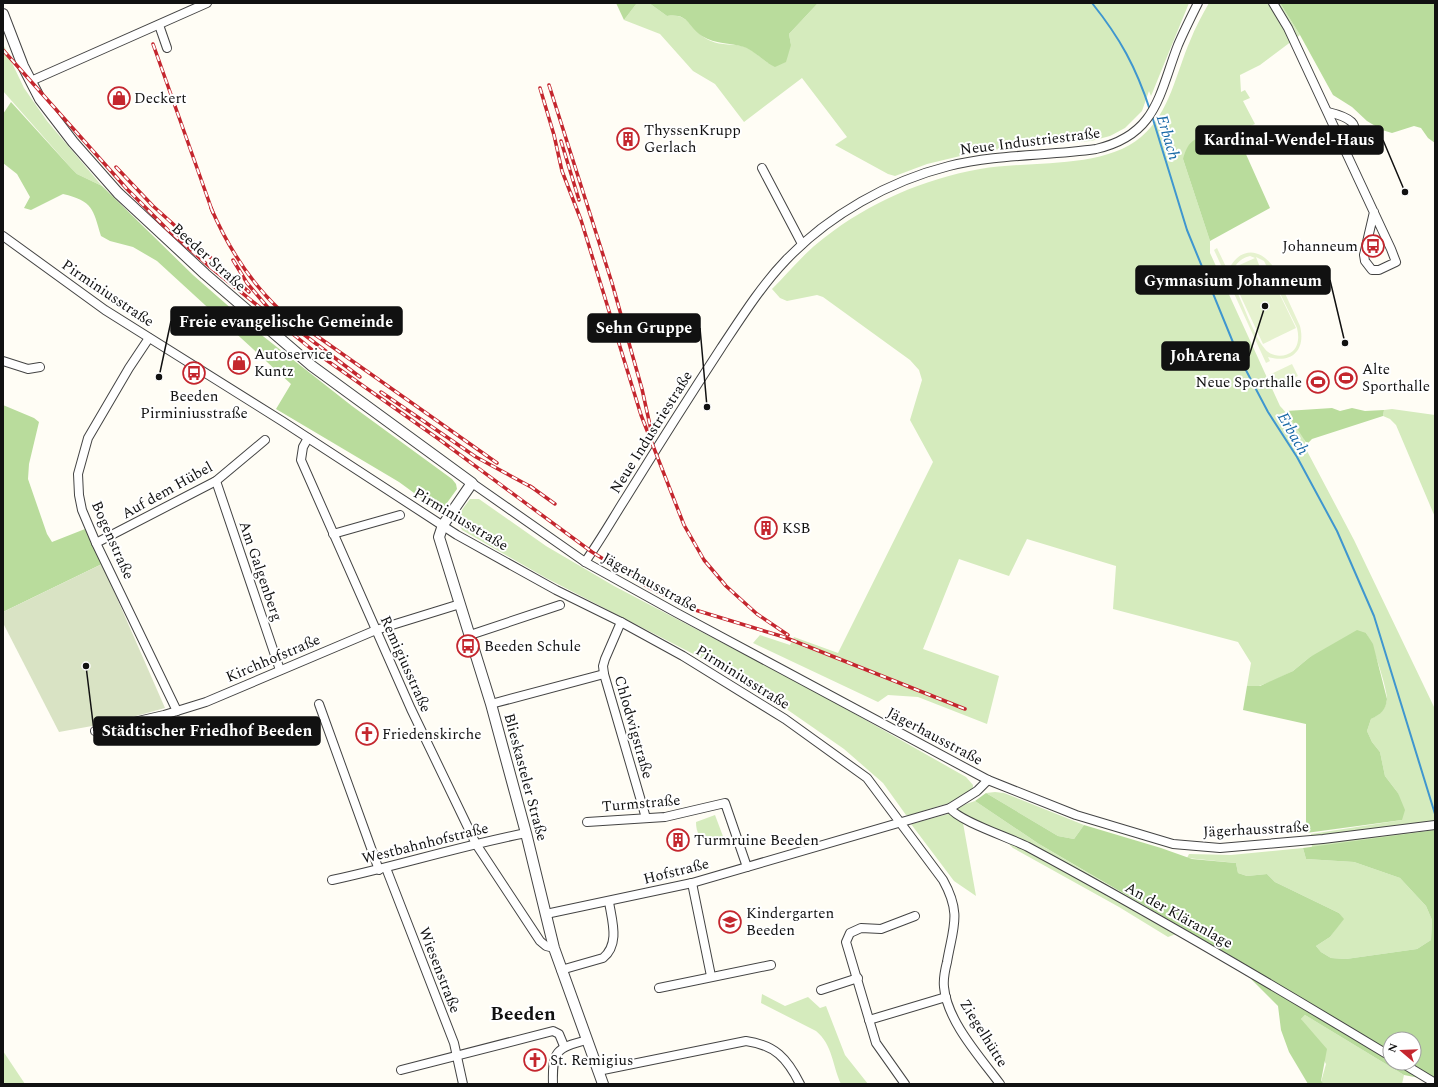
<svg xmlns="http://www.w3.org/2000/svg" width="1438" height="1087" font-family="Spectral,serif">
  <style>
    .green { fill: #d5ebbd }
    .forest { fill: #b9dc9c; fill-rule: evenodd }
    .cemetery { fill: #d9e3c4 }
    .pitch { fill: #e6f2cf; fill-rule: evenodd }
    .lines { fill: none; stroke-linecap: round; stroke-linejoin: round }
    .stream { stroke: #3f96cf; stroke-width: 2 }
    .minor-casing { stroke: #444; stroke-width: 10 }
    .tertiary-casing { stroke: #444; stroke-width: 12 }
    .minor { stroke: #fff; stroke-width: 8 }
    .tertiary { stroke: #fff; stroke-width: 10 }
    .rail-casing { stroke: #c4262e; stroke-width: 3.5 }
    .rail { stroke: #fff; stroke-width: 2; stroke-dasharray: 6; stroke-linecap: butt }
    .labels { text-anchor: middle; stroke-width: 4; stroke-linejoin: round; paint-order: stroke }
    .poi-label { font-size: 15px; fill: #111; stroke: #fff; text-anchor: start }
    .street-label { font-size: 15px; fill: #111; stroke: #fff }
    .water-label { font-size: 16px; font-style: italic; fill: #1768a6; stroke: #fff }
    .district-label { font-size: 19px; font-weight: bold; fill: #111; stroke: #fff }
    .leader { fill: none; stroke: #111; stroke-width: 1.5 }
    .callout-dot { fill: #111; stroke: #fff; stroke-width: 1.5 }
    .callout { fill: #111; stroke: #111; stroke-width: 1.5 }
    .callout-label { font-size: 16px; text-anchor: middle; font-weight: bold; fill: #fff }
  </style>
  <rect width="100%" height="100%" fill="#fffdf5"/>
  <g class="green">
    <path d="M637,3H649L667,16C691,12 691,33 711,41C721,46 734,43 745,47C753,50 761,58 768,63L791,45L789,34L818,3H1189L1151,96L1149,91L1142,111L1125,128L1110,136L1091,141L1031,145L977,152L927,164L895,176L888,174L835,145L847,137L802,78L744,122L715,84L693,71L660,34L624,20Z"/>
    <path d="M1209,3H1280L1300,35L1260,65L1240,75L1241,92L1245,90L1250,98L1243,101L1255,124L1248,127L1251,134L1238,139L1245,152L1235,149L1225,141L1183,159L1210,241V253L1280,406C1291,418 1306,433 1307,451L1354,540L1435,709V830L1312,848L1311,834L1402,820L1398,793L1385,776L1380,752L1372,742L1367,731L1371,719C1379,715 1387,708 1387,698C1386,685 1373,645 1366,633L1310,657L1293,671L1275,680L1259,686H1247L1251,663L1238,642L1113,609L1116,566L1027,539L1009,576L959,559L923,649L999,676L987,724L918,697L888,695L878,702L753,643L760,635L790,645L794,637L838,653L933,462L910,420L922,380L919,370L910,360L823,297L817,295L787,301L780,298L772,289C789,272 805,252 824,238C870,202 924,179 980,169C1030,160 1102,170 1141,137C1170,113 1176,73 1190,41C1195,28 1202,15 1209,3Z"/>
    <path d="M3,44L24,88L47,121L102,186L77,174L71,168L3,91Z"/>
    <path d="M1392,409L1435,415V517L1396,425L1390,419L1383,416L1384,410Z"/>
    <path d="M470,499H479L546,546L614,586L818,693L966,777L973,785C973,787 973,790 971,792C965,801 924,809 912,815H906L883,783L844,749L772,699L705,660L546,578L462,530C454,517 462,510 470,499Z"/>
    <path d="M995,792L1004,793L1084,825L1074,839L1058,836L986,793Z"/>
    <path d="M975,801L1039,844L1173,923L1176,934L1168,937L1119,907L1013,848L1003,838L963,823L976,896L954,881L911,824L948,814L966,804Z"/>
    <path d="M715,815L724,839L709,845C700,838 696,833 696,822Z"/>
    <path d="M1303,848L1306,859L1354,862L1400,878L1426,906L1432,920L1431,940L1417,949L1346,959L1331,958L1321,952L1316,946L1330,937L1343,919L1339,913L1275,882L1267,874L1247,876L1238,873L1236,863L1187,858L1189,854L1231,855Z"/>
    <path d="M762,994L785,1006L808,997L820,1008L826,1006L845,1055L868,1084H841C832,1065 833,1045 816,1031L761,1003Z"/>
    <path d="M1305,1015L1404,1075L1402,1084H1324L1321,1082L1326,1064L1301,1019Z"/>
    <path d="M3,1051L25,1084H3Z"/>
  </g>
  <g class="forest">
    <path d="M616,3H637L624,20Z"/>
    <path d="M649,3H818L789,34L791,45L786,62L775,67C764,62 755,51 744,47C729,42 716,45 702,36C687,26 689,13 667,16Z"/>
    <path d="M1280,3H1435V143L1428,138L1421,128L1414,126L1392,133L1382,130L1367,121L1352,107L1333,95L1300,35Z"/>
    <path d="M11,102L71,168L77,174L102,186L193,275L259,333L352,406L452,479L456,484L457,489L444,507L440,510L436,509L399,482L276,409L291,384L157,261L133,247L110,241L101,236C93,209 93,201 63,194L31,210L24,208L30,197L17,174L3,163V114Z"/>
    <path d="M1209,135L1225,141L1235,149L1245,152L1270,208L1210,241L1183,159C1188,142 1192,139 1209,135Z"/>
    <path d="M3,405L34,418L39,422L29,464L28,479L47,534L52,542L85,529L102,564L3,612Z"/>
    <path d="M1332,408L1340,411L1352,408L1365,411L1384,410L1383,416L1312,439L1307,444L1286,411Z"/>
    <path d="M1357,630L1366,633L1373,644L1387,699C1386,710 1381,714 1371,719L1367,731L1372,742L1380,752L1385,776L1398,793L1405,810L1402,820L1306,833V724L1243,710L1247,686H1260L1293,671L1310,657Z"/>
    <path d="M986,793L1058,836L1074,839L1084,825L1161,848L1192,859L1236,863L1238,873L1247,876L1267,874L1275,882L1339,913L1344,919L1330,937L1316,946L1321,952L1331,958L1346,959L1417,949L1431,940L1432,920L1426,906L1400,878L1354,862L1306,859L1303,848L1435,830V1081L1404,1075L1305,1015L1301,1019L1327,1049L1321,1081L1324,1084H1308L1289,1052L1281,1030L1278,1006L1252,980L1246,965L1039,844L975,801ZM1390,1039H1414V1063H1390Z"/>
  </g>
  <path class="cemetery" d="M102,564L165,708L114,722L59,732L3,623V612Z"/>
  <g class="pitch">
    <path d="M1217,248L1228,271C1238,249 1257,246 1272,265L1300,326C1306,350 1292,364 1268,357L1270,361L1266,363L1214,250ZM1250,256L1255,258L1235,267L1240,279L1261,270L1256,257L1264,261L1297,328C1299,336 1299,345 1293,351C1285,358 1271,357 1265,349C1254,336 1242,301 1234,285C1230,271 1235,260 1250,256Z"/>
    <path d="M1267,268L1296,328L1263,344L1235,284Z"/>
    <path d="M1292,364L1298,376L1274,387L1269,375Z"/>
  </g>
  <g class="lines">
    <g class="stream">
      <path d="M1092,3C1120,38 1136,67 1150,110"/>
      <path d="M1152,116L1187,230L1239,357L1268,412L1297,457L1337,531L1374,616L1435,814"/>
    </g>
    <g class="minor-casing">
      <g id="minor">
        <path d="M1273,3L1288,28L1391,249L1396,262L1379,270H1372L1365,261L1364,255L1374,212"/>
        <path d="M159,25L167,48"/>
        <path d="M31,81L207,3"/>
        <path d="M1328,112C1345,116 1369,125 1342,140"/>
        <path d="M762,168L802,244"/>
        <path d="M3,236L105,310L282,421L457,535L556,590L621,622L683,656L785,719L867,778L943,880C962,914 953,927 947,962C945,970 943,979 944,987C947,1021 980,1057 1000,1084"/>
        <path d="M149,338L129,368L88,438L78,474L79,495L82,510L96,543L177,711"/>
        <path d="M3,361L28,369L40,367"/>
        <path d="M308,438L303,447L301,460L411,709L476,844L540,941L546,946L554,948"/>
        <path d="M216,481L280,670"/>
        <path d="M472,483L585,562L675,612L988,780L1076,815L1173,844L1220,848L1323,839L1435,825"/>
        <path d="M333,534L400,515"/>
        <path d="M96,543L216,481L265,440"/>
        <path d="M585,562C600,541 613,518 627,496C658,446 689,397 721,348C741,318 761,286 786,260C829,215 889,181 949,166C997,154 1047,156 1096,149C1157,135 1159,94 1178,45C1184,31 1191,17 1198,3"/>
        <path d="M621,622L605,659L603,666L604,674L646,818"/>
        <path d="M470,635L560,605"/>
        <path d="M319,704L379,870"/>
        <path d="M491,704L604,674"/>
        <path d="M95,731L164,715L206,702L376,630L460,604"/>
        <path d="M950,808C958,821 1011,838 1028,847C1151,913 1271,984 1390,1056"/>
        <path d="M587,822L665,817L725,803L747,867"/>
        <path d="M386,868L454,1043L463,1084"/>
        <path d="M332,880C397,866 460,846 526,833"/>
        <path d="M692,883L711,976"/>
        <path d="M546,914L692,883L950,808L977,791L988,780"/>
        <path d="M561,970L603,958C620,944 612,921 609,902"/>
        <path d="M659,988L771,965"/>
        <path d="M821,990L858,978"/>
        <path d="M869,1020L946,997"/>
        <path d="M1402,1063L1435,1083"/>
        <path d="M401,1070L553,1031L559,1034L564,1046"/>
        <path d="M598,1071L746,1041C775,1045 787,1058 800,1084"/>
        <path d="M553,1084C552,1051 556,1048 587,1040"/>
        <path d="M905,1084L876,1043L846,942L850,933L861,928L881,929L915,916"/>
      </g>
    </g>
    <g class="tertiary-casing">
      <path id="tertiary" d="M3,14L23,66L40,99L73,142L118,193L205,274L312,366L472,483L443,525L439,537L491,704L526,833L554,948L603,1084"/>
    </g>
    <use href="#minor" class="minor"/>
    <use href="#tertiary" class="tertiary"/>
    <g class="rail-casing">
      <g id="rail">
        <path d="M153,44L213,213"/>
        <path d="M3,50L127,189L168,230L210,267L315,352L440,440L592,552L650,588L692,609L784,637L965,709"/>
        <path d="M549,85L612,283L642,389L651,430"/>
        <path d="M540,88L554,135L562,171L581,220L641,415L684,525L704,560L726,586L757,614L788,635"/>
        <path d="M561,141L579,200"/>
        <path d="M116,167L153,206L249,292"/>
        <path d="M211,208C227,245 250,282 280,310L497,463"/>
        <path d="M233,260L247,283L270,310"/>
        <path d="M290,324L360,377"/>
        <path d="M381,392L476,457L533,488"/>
        <path d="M530,486L555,504"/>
      </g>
    </g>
    <use href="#rail" class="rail"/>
  </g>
  <defs>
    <g id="shop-ring" transform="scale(1.15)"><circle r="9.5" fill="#fff" stroke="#c4262e" stroke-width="1.5"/><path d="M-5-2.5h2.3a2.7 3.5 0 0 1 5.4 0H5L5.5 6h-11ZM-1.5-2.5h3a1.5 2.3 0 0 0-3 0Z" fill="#c4262e"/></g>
    <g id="building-ring" transform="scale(1.15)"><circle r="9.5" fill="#fff" stroke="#c4262e" stroke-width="1.5"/><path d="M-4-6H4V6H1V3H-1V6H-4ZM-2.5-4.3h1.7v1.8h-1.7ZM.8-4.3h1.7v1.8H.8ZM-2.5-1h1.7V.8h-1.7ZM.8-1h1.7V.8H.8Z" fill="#c4262e"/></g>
    <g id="bus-ring" transform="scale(1.15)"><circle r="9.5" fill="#fff" stroke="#c4262e" stroke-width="1.5"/><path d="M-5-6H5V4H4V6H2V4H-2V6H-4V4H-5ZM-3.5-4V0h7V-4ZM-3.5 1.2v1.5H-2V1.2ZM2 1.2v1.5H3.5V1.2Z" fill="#c4262e"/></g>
    <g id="stadium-ring" transform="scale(1.15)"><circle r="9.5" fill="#fff" stroke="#c4262e" stroke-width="1.5"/><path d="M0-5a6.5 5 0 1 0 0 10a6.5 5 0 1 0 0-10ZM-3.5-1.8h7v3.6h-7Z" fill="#c4262e"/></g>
    <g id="church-ring" transform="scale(1.15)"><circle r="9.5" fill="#fff" stroke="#c4262e" stroke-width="1.5"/><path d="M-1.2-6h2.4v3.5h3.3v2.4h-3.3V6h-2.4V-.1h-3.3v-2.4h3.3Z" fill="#c4262e"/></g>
    <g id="school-ring" transform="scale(1.15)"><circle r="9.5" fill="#fff" stroke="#c4262e" stroke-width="1.5"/><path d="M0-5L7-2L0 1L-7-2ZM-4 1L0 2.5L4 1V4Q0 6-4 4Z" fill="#c4262e"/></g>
  </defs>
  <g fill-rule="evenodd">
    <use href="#shop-ring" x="119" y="98"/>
    <use href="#building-ring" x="628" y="139"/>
    <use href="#bus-ring" x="1373" y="246"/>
    <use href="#shop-ring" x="239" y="363"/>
    <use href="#bus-ring" x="194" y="373"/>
    <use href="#stadium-ring" x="1346" y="378"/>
    <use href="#stadium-ring" x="1318" y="382"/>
    <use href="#building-ring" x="766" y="528"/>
    <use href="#bus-ring" x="468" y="646"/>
    <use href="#church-ring" x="367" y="734"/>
    <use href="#building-ring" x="678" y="840"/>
    <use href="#school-ring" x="730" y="922"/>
    <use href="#church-ring" x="535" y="1060"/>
  </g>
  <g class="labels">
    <g class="poi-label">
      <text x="134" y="103">Deckert</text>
      <text x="644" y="135">ThyssenKrupp<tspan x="644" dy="17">Gerlach</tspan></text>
      <text x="1358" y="251" text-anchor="end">Johanneum</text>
      <text x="254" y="359">Autoservice<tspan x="254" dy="17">Kuntz</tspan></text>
      <text x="1362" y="374">Alte<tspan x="1362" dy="17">Sporthalle</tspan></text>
      <text x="1302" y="387" text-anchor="end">Neue Sporthalle</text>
      <text x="194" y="401" text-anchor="middle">Beeden<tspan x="194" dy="17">Pirminiusstraße</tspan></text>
      <text x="782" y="533">KSB</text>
      <text x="484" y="651">Beeden Schule</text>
      <text x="382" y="739">Friedenskirche</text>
      <text x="694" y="845">Turmruine Beeden</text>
      <text x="746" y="918">Kindergarten<tspan x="746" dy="17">Beeden</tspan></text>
      <text x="550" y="1065">St. Remigius</text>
    </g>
    <g class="street-label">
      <text transform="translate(1030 141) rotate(-7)" y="5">Neue Industriestraße</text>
      <text transform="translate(209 257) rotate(42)" y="5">Beeder Straße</text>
      <text transform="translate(108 293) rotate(34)" y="5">Pirminiusstraße</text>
      <text transform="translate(651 432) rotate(-58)" y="5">Neue Industriestraße</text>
      <text transform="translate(167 490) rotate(-29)" y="5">Auf dem Hübel</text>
      <text transform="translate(461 519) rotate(31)" y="5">Pirminiusstraße</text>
      <text transform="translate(113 540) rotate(66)" y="5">Bogenstraße</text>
      <text transform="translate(261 571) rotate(71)" y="5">Am Galgenberg</text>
      <text transform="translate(650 582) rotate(29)" y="5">Jägerhausstraße</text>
      <text transform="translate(273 658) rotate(-23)" y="5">Kirchhofstraße</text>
      <text transform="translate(406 664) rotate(66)" y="5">Remigiusstraße</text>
      <text transform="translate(743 677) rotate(32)" y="5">Pirminiusstraße</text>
      <text transform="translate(634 727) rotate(74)" y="5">Chlodwigstraße</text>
      <text transform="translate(935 736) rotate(28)" y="5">Jägerhausstraße</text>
      <text transform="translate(526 777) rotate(75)" y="5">Blieskasteler Straße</text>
      <text transform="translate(641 803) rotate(-5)" y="5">Turmstraße</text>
      <text transform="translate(1256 829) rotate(-3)" y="5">Jägerhausstraße</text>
      <text transform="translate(425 843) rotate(-14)" y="5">Westbahnhofstraße</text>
      <text transform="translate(676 871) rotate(-14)" y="5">Hofstraße</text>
      <text transform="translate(1179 915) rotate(29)" y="5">An der Kläranlage</text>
      <text transform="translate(440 970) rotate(69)" y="5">Wiesenstraße</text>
      <text transform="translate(984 1033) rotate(58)" y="5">Ziegelhütte</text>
    </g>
    <g class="water-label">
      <text transform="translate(1169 137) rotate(73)" y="6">Erbach</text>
      <text transform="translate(1294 433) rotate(60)" y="6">Erbach</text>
    </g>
    <g class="district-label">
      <text x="523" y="1020">Beeden</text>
    </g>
  </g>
  <path class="leader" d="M1405 192L1383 140M1345 343L1330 280M159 377L171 321M707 407L700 328M1265 306L1249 356M86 666L94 731"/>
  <g class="callout-dot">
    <circle cx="1405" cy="192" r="4"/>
    <circle cx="1345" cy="343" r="4"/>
    <circle cx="159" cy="377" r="4"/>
    <circle cx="707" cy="407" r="4"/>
    <circle cx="1265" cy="306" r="4"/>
    <circle cx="86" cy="666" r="4"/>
  </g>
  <g class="callout">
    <rect x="1196" y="126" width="187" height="28" rx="4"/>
    <rect x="1136" y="266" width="194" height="28" rx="4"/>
    <rect x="171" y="307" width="231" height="28" rx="4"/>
    <rect x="588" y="314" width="112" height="28" rx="4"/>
    <rect x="1162" y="342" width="87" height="28" rx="4"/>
    <rect x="94" y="717" width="226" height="28" rx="4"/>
  </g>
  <g class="callout-label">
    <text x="1289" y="145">Kardinal-Wendel-Haus</text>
    <text x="1233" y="286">Gymnasium Johanneum</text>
    <text x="286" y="327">Freie evangelische Gemeinde</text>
    <text x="644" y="333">Sehn Gruppe</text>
    <text x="1205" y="361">JohArena</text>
    <text x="207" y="736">Städtischer Friedhof Beeden</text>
  </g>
  <rect width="1438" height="1087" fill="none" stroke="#111111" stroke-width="8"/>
  <g transform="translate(1402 1051) rotate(289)"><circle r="19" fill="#ffffff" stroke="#a0a0a0"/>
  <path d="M0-3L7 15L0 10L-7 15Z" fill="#c4262e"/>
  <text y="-6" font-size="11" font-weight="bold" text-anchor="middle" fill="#111111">N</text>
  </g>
</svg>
